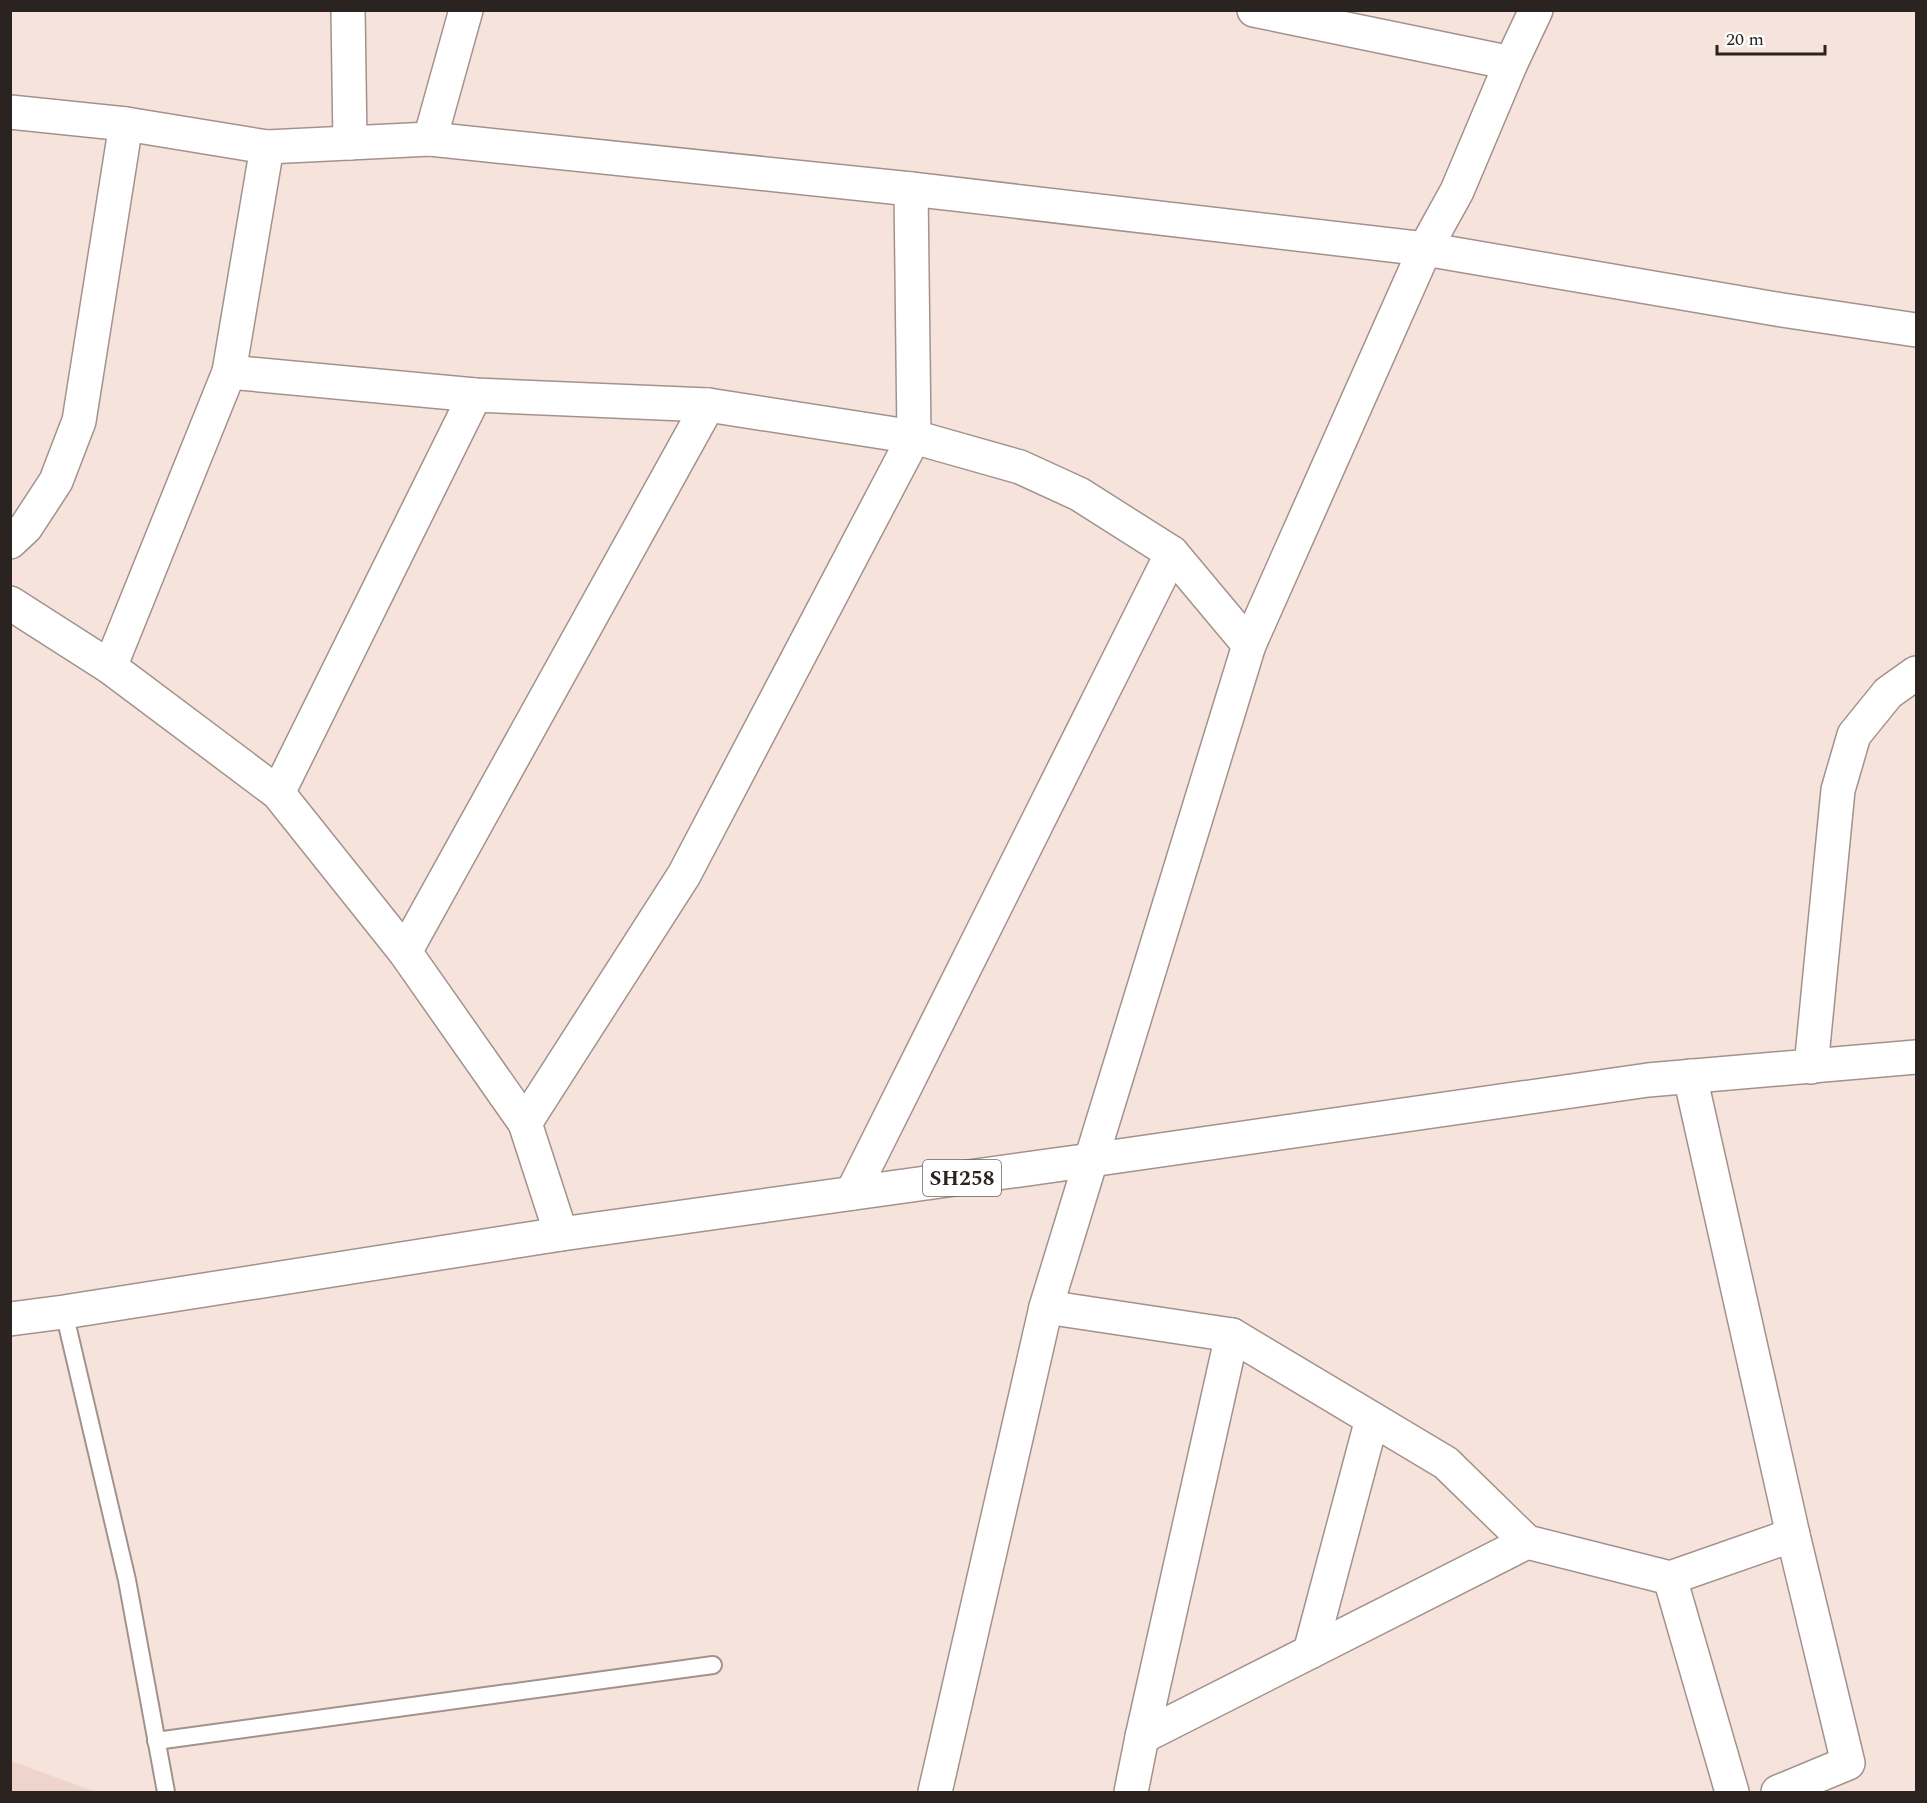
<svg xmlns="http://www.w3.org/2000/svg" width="1927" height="1803" font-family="Spectral,serif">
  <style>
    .built { fill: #efd4cb }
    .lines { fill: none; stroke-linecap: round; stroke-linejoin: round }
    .service-casing { stroke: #a3928c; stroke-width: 20 }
    .minor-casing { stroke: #a3928c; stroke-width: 36 }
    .tertiary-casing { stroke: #a3928c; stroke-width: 36 }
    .primary-casing { stroke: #a3928c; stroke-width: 36 }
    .service { stroke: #fff; stroke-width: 16 }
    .minor { stroke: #fff; stroke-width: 33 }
    .tertiary { stroke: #fff; stroke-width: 33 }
    .primary { stroke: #fff; stroke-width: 33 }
    .labels { text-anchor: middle; stroke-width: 6; stroke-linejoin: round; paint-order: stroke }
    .shield { fill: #fff; stroke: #6a6563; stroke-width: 1.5 }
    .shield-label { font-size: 21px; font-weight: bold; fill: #2a2320 }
  </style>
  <rect width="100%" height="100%" fill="#f6e3dc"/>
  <path class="built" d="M10,1761H11L96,1792H11Z"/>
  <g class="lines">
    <g class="service-casing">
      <g id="service">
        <path d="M64,1312L127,1580L166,1792"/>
        <path d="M156,1741L713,1665"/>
      </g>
    </g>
    <g class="minor-casing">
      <g id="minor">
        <path d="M348,10L350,143"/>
        <path d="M1254,10L1511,63"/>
        <path d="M10,112L126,124L267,147L430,139L911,189L1425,249L1782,310L1916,330"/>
        <path d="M430,139L466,10"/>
        <path d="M229,372L475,395L708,405L914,437L1020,467L1079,494L1172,553L1249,645"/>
        <path d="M10,542L26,527L56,481L79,421L126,124"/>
        <path d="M10,603L110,667L278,793L405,952L525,1123L561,1234"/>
        <path d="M110,667L229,372L267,147"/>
        <path d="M278,793L475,395"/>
        <path d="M405,952L708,405"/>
        <path d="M1811,1067L1838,790L1854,735L1888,693L1916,673"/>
        <path d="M1690,1076L1793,1535"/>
        <path d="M525,1123L684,875L914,437L911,189"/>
        <path d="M852,1193L1172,553"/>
        <path d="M1046,1307L1232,1335L1446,1463L1527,1542L1670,1578L1793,1535L1848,1763L1778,1792"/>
        <path d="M1232,1335L1142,1737L1527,1542"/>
        <path d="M1670,1578L1732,1792"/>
        <path d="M1310,1652L1372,1419"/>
        <path d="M935,1792L1046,1307L1091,1160"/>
        <path d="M1131,1792L1142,1737"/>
      </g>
    </g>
    <g class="tertiary-casing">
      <path id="tertiary" d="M1091,1160L1249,645L1425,249L1457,191L1511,63L1536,10"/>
    </g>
    <g class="primary-casing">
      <path id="primary" d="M10,1319L64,1312L561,1234L1091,1160L1648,1080L1916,1057"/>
    </g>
    <use href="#service" class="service"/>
    <use href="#minor" class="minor"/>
    <use href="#tertiary" class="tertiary"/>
    <use href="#primary" class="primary"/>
  </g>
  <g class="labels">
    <rect class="shield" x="923" y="1160" width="78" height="36" rx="4.5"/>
    <g class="shield-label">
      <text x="962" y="1185">SH258</text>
    </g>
  </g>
  <rect width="1927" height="1803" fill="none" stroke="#2a2320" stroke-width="24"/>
  <path d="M1717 45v9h108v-9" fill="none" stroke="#2a2320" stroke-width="3"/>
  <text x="1726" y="45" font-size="18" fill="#2a2320" stroke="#ffffff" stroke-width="4.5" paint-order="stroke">20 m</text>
</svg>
